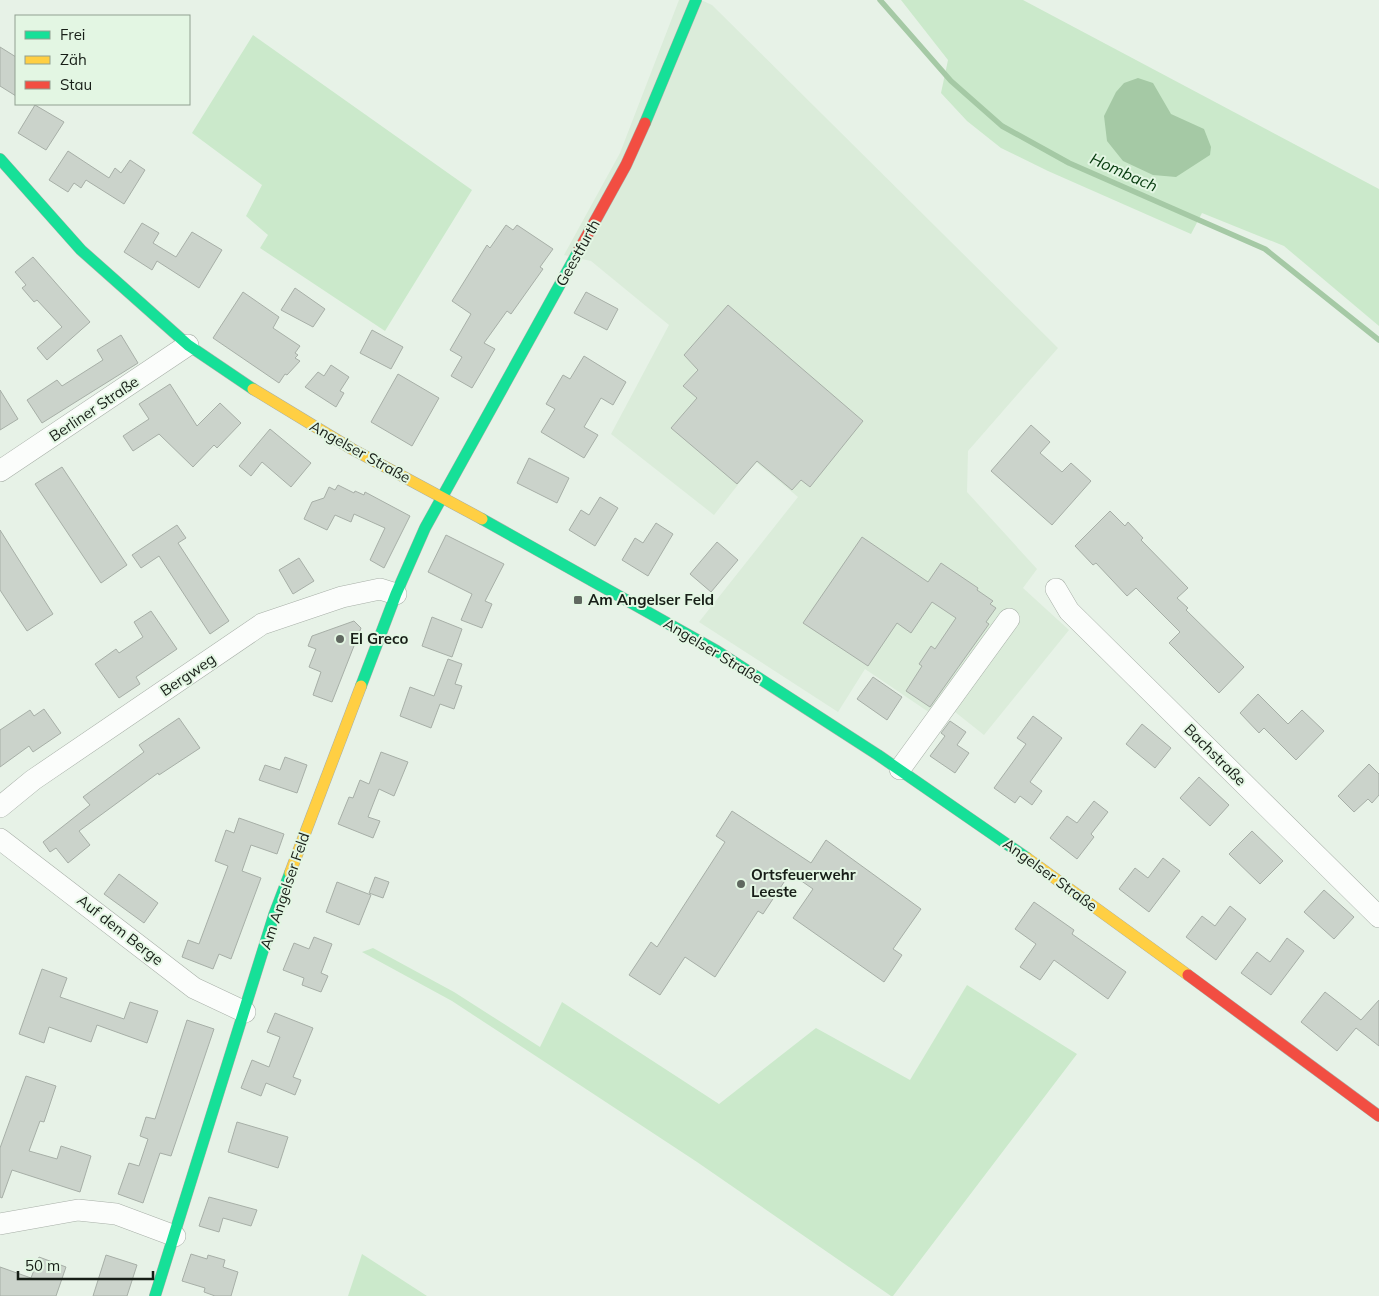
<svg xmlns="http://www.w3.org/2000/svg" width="1379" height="1296" font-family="Mulish,sans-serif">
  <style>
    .built { fill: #dbecda }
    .green { fill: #cbe9cb }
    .water { fill: #a5c9a5 }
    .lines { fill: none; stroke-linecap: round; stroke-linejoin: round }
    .stream { stroke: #a5c9a5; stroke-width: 5.5 }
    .building { fill: #cbd3cb; stroke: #a7afa7 }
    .street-casing { stroke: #a7afa7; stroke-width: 22 }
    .fast-casing { stroke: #a7afa7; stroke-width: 12 }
    .slow-casing { stroke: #a7afa7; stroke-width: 12 }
    .jam-casing { stroke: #a7afa7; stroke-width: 12 }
    .street { stroke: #fbfdfb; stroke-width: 21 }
    .fast { stroke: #16e098; stroke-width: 11 }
    .slow { stroke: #ffcf43; stroke-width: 11 }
    .jam { stroke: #f24e42; stroke-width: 11 }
    .poi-dot { fill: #606860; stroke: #e3f6e3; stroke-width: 2 }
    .labels { text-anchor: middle; stroke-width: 4; stroke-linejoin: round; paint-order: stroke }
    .street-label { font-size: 15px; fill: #171e17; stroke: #e3f6e3 }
    .poi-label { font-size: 15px; font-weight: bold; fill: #171e17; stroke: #e3f6e3; text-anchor: start }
    .water-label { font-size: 16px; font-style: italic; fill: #063b0e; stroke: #e3f6e3 }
  </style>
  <rect width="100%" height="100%" fill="#e7f2e7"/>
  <path class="built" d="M679,0H701L712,5L1058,348L968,451L967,492L1037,569L1023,588L1069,630L984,735L945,704L936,717L865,669L838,712L699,622L798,497L756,462L714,515L611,434L669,325L591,261L564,255L620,153Z"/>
  <g class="green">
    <path d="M901,0H1023L1379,189V326L1284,246L1202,213L1191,234L1048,171L1001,148L967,121L941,93L948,60Z"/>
    <path d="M253,35L472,190L385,331L260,248L268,235L246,216L262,185L192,133Z"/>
    <path d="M373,948L454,992L540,1047L562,1002L719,1104L816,1028L910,1080L967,985L1077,1054L893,1296H891L697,1162L452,1001L362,952Z"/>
    <path d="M362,1254L427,1296H348Z"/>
  </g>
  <path class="water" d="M1138,78L1153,83L1171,114L1204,129L1211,147L1210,155L1176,177L1153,175L1123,161L1107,141L1104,116L1116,92L1124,83Z"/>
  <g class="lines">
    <path class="stream" d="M880,0L951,81L1002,126L1069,163L1265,249L1379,340"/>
  </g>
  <g class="building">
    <path d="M0,47L16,57V96L0,86Z"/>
    <path d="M35,105L64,122L46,150L18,133Z"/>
    <path d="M68,151L109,178L115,168L121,173L130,160L145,170L124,204L86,180L81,188L74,183L68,192L49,180Z"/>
    <path d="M142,223L159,233L153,243L176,257L192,232L222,250L199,288L157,261L152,270L124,252Z"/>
    <path d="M506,225L513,230L517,225L553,249L540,267L543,269L511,314L507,311L484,343L495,349L472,388L451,376L462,357L450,350L471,314L452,301L487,245L490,248Z"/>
    <path d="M33,257L90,322L47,360L37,348L62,327L37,300L34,302L22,288L26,285L15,272Z"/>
    <path d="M295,288L325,309L313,327L281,310Z"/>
    <path d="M243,292L279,317L273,328L300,346L295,353L298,355L295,358L300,361L287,375L285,374L279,383L213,338Z"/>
    <path d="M586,292L618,309L607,330L574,313Z"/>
    <path d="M728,305L863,421L810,487L801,480L792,490L757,461L737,484L671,428L697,398L683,386L698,370L684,355Z"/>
    <path d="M372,330L403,347L391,369L360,353Z"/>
    <path d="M121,335L138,363L42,423L27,400L57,380L62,386L103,360L97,350Z"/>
    <path d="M584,356L626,382L613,405L601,398L584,427L598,435L584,458L541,432L555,409L546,404L563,375L570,379Z"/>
    <path d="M331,365L349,377L340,391L344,393L336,407L305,387L318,372L324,376Z"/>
    <path d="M398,374L439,398L412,446L371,422Z"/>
    <path d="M170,384L197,426L220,403L241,423L217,448L214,445L193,467L159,434L133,451L123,436L149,419L139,404Z"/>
    <path d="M0,390L18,419L0,430Z"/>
    <path d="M1031,425L1050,442L1040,453L1062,472L1071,463L1091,481L1052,525L991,471Z"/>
    <path d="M270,429L311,463L291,487L262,462L251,476L239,466Z"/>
    <path d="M529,458L569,478L557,503L517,483Z"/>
    <path d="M62,467L127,565L101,583L35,484Z"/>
    <path d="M338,485L354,493L355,491L364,495L365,492L410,516L384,568L370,560L385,528L354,514L351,522L335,515L327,530L304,519L312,502L324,498L329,487L335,490Z"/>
    <path d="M600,497L618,508L595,546L569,530L581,510L589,515Z"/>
    <path d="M1110,511L1125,526L1128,522L1143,538L1141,540L1188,588L1177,598L1188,608L1186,610L1244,667L1219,693L1169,643L1180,632L1136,588L1127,596L1096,563L1093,565L1075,546Z"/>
    <path d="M656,523L673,534L648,576L622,560L635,538L643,543Z"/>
    <path d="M177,525L186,538L178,543L229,621L210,634L159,556L141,568L132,555Z"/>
    <path d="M0,530L53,614L27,631L0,590Z"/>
    <path d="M446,535L504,564L485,601L492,604L482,628L461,620L472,594L428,572Z"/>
    <path d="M862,537L928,582L941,563L978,588L977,590L993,601L990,604L996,608L986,622L989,624L930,707L906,691L922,666L919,664L931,646L935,649L956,618L932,602L911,633L897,623L868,666L803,623Z"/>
    <path d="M717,542L738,560L711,592L690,574Z"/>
    <path d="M299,558L314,581L293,594L279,570Z"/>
    <path d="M151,611L177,649L136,677L140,684L119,698L95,664L116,649L119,653L143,637L134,622Z"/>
    <path d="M432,617L462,629L452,657L422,646Z"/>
    <path d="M354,621L361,628L332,702L313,695L321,672L309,667L316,649L308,646L312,636Z"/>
    <path d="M448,659L462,664L455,684L462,686L454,709L440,704L431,728L400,716L410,687L434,696Z"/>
    <path d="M873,677L902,697L887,720L857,699Z"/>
    <path d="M1258,694L1288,724L1302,710L1324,731L1296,760L1264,728L1259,733L1240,713Z"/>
    <path d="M44,709L61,733L33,752L29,746L0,767V730L30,710L34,716Z"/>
    <path d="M1033,716L1062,738L1030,782L1042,791L1032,805L1020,796L1015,803L994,788L1026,744L1017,738Z"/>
    <path d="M179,718L200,748L159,775L158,773L79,831L90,845L68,863L56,848L50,852L43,842L90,805L83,797L144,752L139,745Z"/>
    <path d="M950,721L966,732L957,745L969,753L955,773L930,756L945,736L941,733Z"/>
    <path d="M1142,724L1171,748L1155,768L1126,744Z"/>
    <path d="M381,752L408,762L394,796L379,789L368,817L380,821L373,838L338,824L349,797L353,798L360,780L369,784Z"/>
    <path d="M285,757L307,765L297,793L259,780L265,765L280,770Z"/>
    <path d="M1369,764L1379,774V795L1372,803L1368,799L1354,812L1338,796Z"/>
    <path d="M1199,777L1229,805L1210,826L1180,798Z"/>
    <path d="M1094,801L1108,812L1091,834L1094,837L1077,859L1050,838L1067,816L1077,823Z"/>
    <path d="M732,811L811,863L826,840L921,909L893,949L902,955L884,982L793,918L813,889L790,873L763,914L758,911L715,977L685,957L660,995L629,975L651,942L657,947L725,842L716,836Z"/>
    <path d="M239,818L284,834L277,854L251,845L242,871L261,878L231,959L219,954L213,969L182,957L188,940L199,944L228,866L215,861L226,830L234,833Z"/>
    <path d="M1252,831L1283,861L1260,884L1229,854Z"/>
    <path d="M1163,858L1180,871L1149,912L1119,889L1135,868L1148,878Z"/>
    <path d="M119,874L158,903L144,923L104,894Z"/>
    <path d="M375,877L389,882L383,898L369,893Z"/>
    <path d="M337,882L371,895L359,925L326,912Z"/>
    <path d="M1324,890L1354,917L1334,939L1304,912Z"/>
    <path d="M1034,902L1074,930L1072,934L1126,972L1108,999L1054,960L1040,980L1020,967L1036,944L1015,929Z"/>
    <path d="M1230,906L1246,919L1216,960L1186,937L1202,916L1215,926Z"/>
    <path d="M314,937L332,944L321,973L328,976L321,992L302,985L304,978L283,970L294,943L309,949Z"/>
    <path d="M1287,938L1304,951L1271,995L1241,973L1257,952L1270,962Z"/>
    <path d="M42,969L67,978L60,997L124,1019L130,1002L158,1011L147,1043L97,1025L91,1042L49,1027L44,1043L19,1034Z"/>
    <path d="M1325,992L1361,1020L1379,1000V1046L1356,1028L1337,1051L1301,1022Z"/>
    <path d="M275,1013L313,1028L293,1077L301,1080L295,1095L266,1083L261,1096L241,1088L252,1060L269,1067L280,1037L267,1032Z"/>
    <path d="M187,1020L214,1029L171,1156L160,1153L143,1203L118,1194L129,1163L139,1166L148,1139L140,1136L146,1117L155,1119Z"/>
    <path d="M26,1076L56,1086L44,1122L40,1121L29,1151L57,1159L61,1146L91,1156L80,1192L12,1170L2,1198L0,1197V1148Z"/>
    <path d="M237,1122L288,1137L278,1168L228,1152Z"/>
    <path d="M209,1197L257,1210L251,1226L223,1218L219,1232L199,1226Z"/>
    <path d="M191,1254L207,1259L208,1255L225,1260L223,1267L238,1272L231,1296H215L204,1292L205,1288L182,1281Z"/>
    <path d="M106,1255L137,1265L127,1296H93Z"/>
    <path d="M39,1257L66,1267L56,1296H0V1267L31,1278Z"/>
  </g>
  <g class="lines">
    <g class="street-casing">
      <g id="street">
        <path d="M0,471L188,345"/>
        <path d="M1056,589L1069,611L1379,917"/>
        <path d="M900,769L1009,619"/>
        <path d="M0,807L33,780L262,624L342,597L380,589L396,594"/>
        <path d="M0,839L194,988L245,1012"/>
        <path d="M0,1224L78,1210L116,1214L175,1236"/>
      </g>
    </g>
    <g class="fast-casing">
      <g id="fast">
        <path d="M645,123L696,0"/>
        <path d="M0,159L81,250L188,345L253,389"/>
        <path d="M482,519L717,651L878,755L1027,858"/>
        <path d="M361,686L396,594L425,528L579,250"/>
        <path d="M155,1296L274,915L290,873"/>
      </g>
    </g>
    <g class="slow-casing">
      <g id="slow">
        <path d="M253,389L352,449L482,519"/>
        <path d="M1027,858L1188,975"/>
        <path d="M290,873L361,686"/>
      </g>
    </g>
    <g class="jam-casing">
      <g id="jam">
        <path d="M579,250L626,165L645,123"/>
        <path d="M1188,975L1379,1116"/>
      </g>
    </g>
    <use href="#street" class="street"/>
    <use href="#fast" class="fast"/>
    <use href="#slow" class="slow"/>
    <use href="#jam" class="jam"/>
  </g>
  <g class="poi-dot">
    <rect x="573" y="595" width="10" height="10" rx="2.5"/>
    <circle cx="340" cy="639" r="5"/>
    <circle cx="741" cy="884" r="5"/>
  </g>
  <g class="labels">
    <g class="street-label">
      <text transform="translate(578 253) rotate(-61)" y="5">Geestfurth</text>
      <text transform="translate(94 409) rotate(-34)" y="5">Berliner Straße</text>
      <text transform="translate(360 452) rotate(29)" y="5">Angelser Straße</text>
      <text transform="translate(713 651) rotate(31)" y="5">Angelser Straße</text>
      <text transform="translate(188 675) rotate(-34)" y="5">Bergweg</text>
      <text transform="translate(1215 755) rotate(45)" y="5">Bachstraße</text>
      <text transform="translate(1050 875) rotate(36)" y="5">Angelser Straße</text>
      <text transform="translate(285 891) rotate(-71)" y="5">Am Angelser Feld</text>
      <text transform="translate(120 930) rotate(38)" y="5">Auf dem Berge</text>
    </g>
    <g class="poi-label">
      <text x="588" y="605">Am Angelser Feld</text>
      <text x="350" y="644">El Greco</text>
      <text x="751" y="880">Ortsfeuerwehr<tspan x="751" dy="17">Leeste</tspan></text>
    </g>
    <g class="water-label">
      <text transform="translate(1124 172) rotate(24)" y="6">Hombach</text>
    </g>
  </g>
  <rect x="15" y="15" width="175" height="90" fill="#e3f6e3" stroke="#91a091"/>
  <rect x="25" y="31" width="25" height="8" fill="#16e098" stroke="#91a091"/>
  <text x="60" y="40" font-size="15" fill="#171e17">Frei</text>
  <rect x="25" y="56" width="25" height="8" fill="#ffcf43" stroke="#91a091"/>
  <text x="60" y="65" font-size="15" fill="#171e17">Zäh</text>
  <rect x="25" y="81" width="25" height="8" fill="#f24e42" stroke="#91a091"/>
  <text x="60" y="90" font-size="15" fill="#171e17">Stau</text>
  <path d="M18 1271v8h135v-8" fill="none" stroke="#171e17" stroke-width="2.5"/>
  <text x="25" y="1271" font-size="15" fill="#171e17" stroke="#e3f6e3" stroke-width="4" paint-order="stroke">50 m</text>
</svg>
